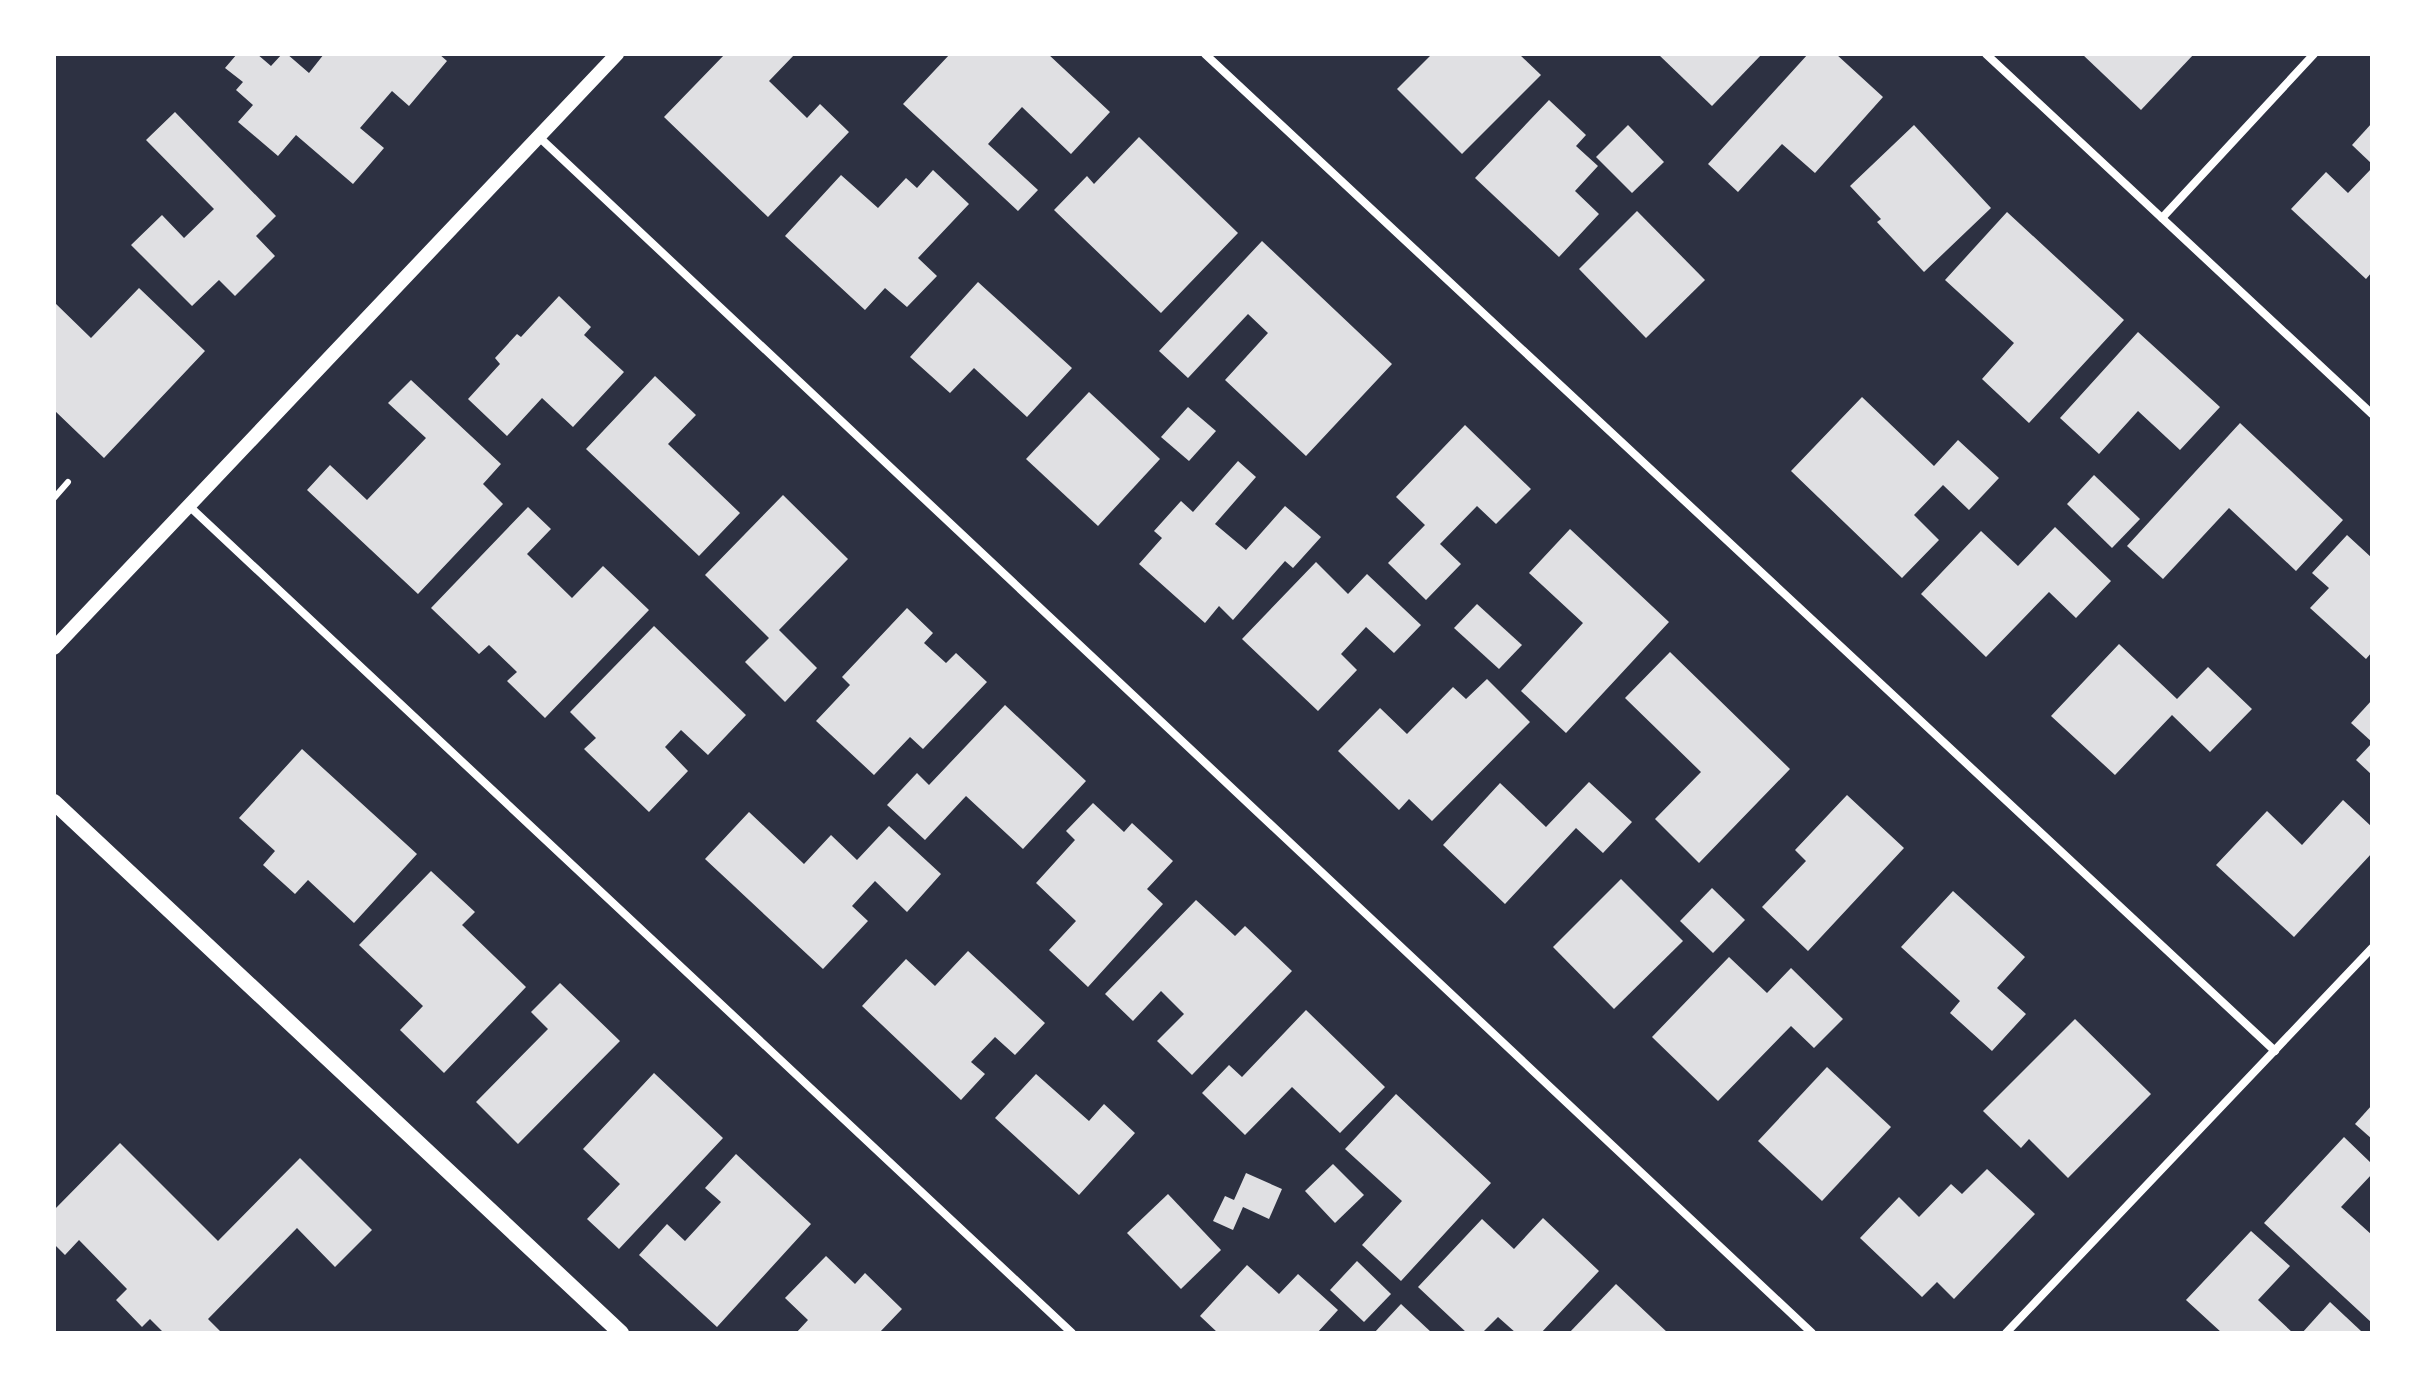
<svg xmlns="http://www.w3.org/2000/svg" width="2426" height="1387" font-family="Bitter,serif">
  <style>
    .building { fill: #e0e0e3 }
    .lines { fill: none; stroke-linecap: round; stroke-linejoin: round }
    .service { stroke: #fff; stroke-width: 6 }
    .minor { stroke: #fff; stroke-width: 8 }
    .tertiary { stroke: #fff; stroke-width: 14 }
    .secondary { stroke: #fff; stroke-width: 16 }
  </style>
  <rect width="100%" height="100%" fill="#2d3142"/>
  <g class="building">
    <path d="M237,54H257L271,66L282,54H287L309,73L324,54H439L447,61L409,106L392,91L360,128L384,148L353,184L296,135L278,156L238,122L253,105L236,90L243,82L225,68Z"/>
    <path d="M725,54H795L769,81L807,118L820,104L849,132L768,217L664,117Z"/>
    <path d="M950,54H1048L1110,112L1071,154L1022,107L988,144L1038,190L1018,211L903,104Z"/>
    <path d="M1432,54H1519L1541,75L1462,154L1397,89Z"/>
    <path d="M1658,54H1762L1712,106Z"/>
    <path d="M1808,54H1836L1883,97L1815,173L1782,144L1738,192L1708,164Z"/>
    <path d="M2082,54H2194L2141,110Z"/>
    <path d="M1549,100L1586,135L1576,146L1598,166L1575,191L1599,214L1559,257L1475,178Z"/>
    <path d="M175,112L276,216L256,236L275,256L235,296L219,280L192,306L131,245L162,215L184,238L214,209L146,140Z"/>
    <path d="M2372,123V164L2352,145Z"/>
    <path d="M1628,125L1664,162L1632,193L1596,157Z"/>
    <path d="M1914,125L1991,208L1924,272L1877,222L1881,219L1850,186Z"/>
    <path d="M1139,137L1238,233L1161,313L1054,210L1087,176L1094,184Z"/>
    <path d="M2372,168V272L2366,279L2291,209L2326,172L2348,193Z"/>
    <path d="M933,170L969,204L918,258L937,276L907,307L885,288L865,310L785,236L841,175L878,208L906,178L917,188Z"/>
    <path d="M1637,211L1705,280L1646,338L1579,269Z"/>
    <path d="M2007,212L2124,320L2029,423L1982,379L2014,343L1945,280Z"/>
    <path d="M1262,241L1392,364L1306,456L1225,380L1268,333L1248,314L1188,378L1159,351Z"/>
    <path d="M978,282L1072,368L1027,417L974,368L950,393L910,357Z"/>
    <path d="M139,288L205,351L104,458L54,410V302L91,338Z"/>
    <path d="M559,296L591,327L584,335L624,372L573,427L542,398L507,436L468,399L500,364L495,358L517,334L521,337Z"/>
    <path d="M2138,332L2220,407L2180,450L2138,411L2099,454L2060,418Z"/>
    <path d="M655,376L696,415L668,444L740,513L699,556L586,449Z"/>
    <path d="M411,380L501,464L483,484L503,504L418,594L307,490L330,465L367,500L426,438L388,403Z"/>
    <path d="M1089,392L1160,459L1098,526L1026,459Z"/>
    <path d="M1862,397L1934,466L1958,440L1999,478L1969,510L1943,485L1914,515L1939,540L1902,578L1791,471Z"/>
    <path d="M1188,407L1216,431L1189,461L1161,437Z"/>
    <path d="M2240,423L2343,520L2296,571L2229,508L2163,579L2127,546Z"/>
    <path d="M1465,425L1531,489L1496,524L1477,506L1440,544L1461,564L1426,600L1388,563L1425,525L1396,497Z"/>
    <path d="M1238,461L1256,477L1215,524L1246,550L1285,506L1321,537L1293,568L1285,561L1233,620L1219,606L1205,623L1139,564L1162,538L1154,531L1181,501L1193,512Z"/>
    <path d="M2094,475L2140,519L2112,548L2067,504Z"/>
    <path d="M783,495L848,559L779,630L817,668L785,702L745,662L769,638L705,575Z"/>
    <path d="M528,507L551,529L527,554L572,598L603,566L649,610L545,718L507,681L517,672L489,645L479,654L431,608Z"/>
    <path d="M2055,527L2111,581L2076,618L2049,592L1986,657L1921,594L1981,531L2018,566Z"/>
    <path d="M1570,529L1669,622L1566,733L1521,691L1583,623L1529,573Z"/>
    <path d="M2347,535L2372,558V652L2366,659L2310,608L2329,588L2312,573Z"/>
    <path d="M1316,562L1348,594L1367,574L1421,625L1394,653L1366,627L1341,654L1357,670L1318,711L1242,639Z"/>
    <path d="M1477,604L1522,645L1499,669L1454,628Z"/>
    <path d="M907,608L933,633L924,643L946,663L956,653L987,682L923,749L910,737L874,775L816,721L850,685L842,677Z"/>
    <path d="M654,626L746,715L708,755L681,730L665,747L688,771L649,812L584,749L596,738L570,712Z"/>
    <path d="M2119,644L2177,699L2208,667L2252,709L2210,752L2172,715L2115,775L2051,716Z"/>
    <path d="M1670,652L1790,769L1699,863L1655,819L1701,772L1625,698Z"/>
    <path d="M1487,679L1530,722L1432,821L1409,799L1399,810L1338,751L1380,708L1407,734L1453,687L1466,699Z"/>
    <path d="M2372,700V742L2351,723Z"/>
    <path d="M1005,705L1086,781L1023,849L966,796L925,840L887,805L917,773L929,785Z"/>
    <path d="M2372,743V775L2356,760Z"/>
    <path d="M302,749L417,854L354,923L308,880L295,894L263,865L275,851L239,818Z"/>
    <path d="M1589,782L1632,822L1603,853L1576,828L1505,904L1443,845L1500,783L1546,827Z"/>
    <path d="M1847,795L1904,848L1808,951L1762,907L1806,861L1795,850Z"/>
    <path d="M2343,800L2372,827V853L2294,937L2216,865L2267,811L2302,845Z"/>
    <path d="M1093,803L1124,832L1132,823L1173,861L1147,889L1163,904L1088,987L1049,950L1076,921L1036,883L1075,840L1066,831Z"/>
    <path d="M749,812L804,864L831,835L857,860L889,826L941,874L907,912L875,881L852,906L868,921L823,969L705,859Z"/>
    <path d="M431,871L475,912L462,925L526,987L444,1073L400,1030L423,1006L359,945Z"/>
    <path d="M1621,879L1683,941L1614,1009L1553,947Z"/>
    <path d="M1712,888L1745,920L1713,953L1680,921Z"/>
    <path d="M1953,891L2025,957L1997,988L2026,1014L1992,1051L1950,1013L1960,1001L1901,947Z"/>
    <path d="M1196,900L1235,936L1245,926L1292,971L1192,1075L1157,1041L1184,1014L1161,991L1133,1021L1105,994Z"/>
    <path d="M968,951L1045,1023L1015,1055L995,1037L971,1062L985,1074L961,1100L862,1006L906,959L935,986Z"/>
    <path d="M1729,957L1767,993L1791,968L1843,1019L1814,1048L1791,1026L1718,1101L1652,1037Z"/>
    <path d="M560,983L620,1041L518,1144L476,1102L548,1029L531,1012Z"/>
    <path d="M1306,1010L1385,1087L1340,1133L1292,1087L1245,1135L1202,1093L1229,1065L1242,1077Z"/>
    <path d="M2075,1019L2151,1094L2068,1178L2029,1139L2021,1148L1983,1111Z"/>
    <path d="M1827,1067L1891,1127L1822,1201L1758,1141Z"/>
    <path d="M654,1073L723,1138L619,1249L587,1219L620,1184L583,1149Z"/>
    <path d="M1036,1074L1089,1121L1104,1104L1135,1133L1079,1195L995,1118Z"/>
    <path d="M1396,1094L1491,1183L1401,1281L1362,1245L1402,1201L1345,1149Z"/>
    <path d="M2372,1105V1139L2355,1124Z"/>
    <path d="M2344,1137L2372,1164V1174L2341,1207L2372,1235V1323L2264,1223Z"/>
    <path d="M120,1143L218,1241L300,1158L372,1230L335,1267L297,1228L208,1319L222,1333H164L150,1319L142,1327L116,1300L127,1289L79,1240L65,1255L54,1244V1210Z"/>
    <path d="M736,1154L811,1224L717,1327L639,1255L667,1224L685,1241L721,1202L705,1188Z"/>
    <path d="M1333,1164L1364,1195L1335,1223L1305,1191Z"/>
    <path d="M1987,1169L2035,1214L1954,1299L1937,1282L1922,1297L1860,1238L1899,1197L1919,1217L1951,1184L1962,1194Z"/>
    <path d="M1246,1173L1282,1189L1269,1219L1243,1207L1233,1230L1213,1221L1225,1196L1234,1200Z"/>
    <path d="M1168,1194L1221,1250L1181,1289L1127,1233Z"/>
    <path d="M1543,1218L1599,1271L1541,1333H1516L1498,1317L1482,1333H1467L1418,1287L1482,1219L1514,1249Z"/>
    <path d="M2251,1231L2290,1266L2258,1300L2293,1333H2222L2186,1300Z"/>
    <path d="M826,1256L855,1284L865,1273L902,1309L879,1333H796L808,1320L785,1298Z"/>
    <path d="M1357,1261L1391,1294L1364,1322L1330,1290Z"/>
    <path d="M1247,1265L1279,1294L1298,1274L1338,1310L1317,1333H1218L1200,1316Z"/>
    <path d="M1616,1284L1668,1333H1569Z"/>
    <path d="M2330,1302L2361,1331L2359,1333H2302Z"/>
    <path d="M1401,1304L1432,1333H1374Z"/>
  </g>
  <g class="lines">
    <path class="service" d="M54,498L68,482"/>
    <g class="minor">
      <path d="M1205,54L2275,1051"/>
      <path d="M1986,54L2372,414"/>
      <path d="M539,137L1812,1333"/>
      <path d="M2162,218L2314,54"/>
      <path d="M188,505L1072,1333"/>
      <path d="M2006,1333L2372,948"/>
    </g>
    <path class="tertiary" d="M54,648L617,54"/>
    <path class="secondary" d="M54,802L621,1333"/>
  </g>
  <rect width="2426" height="1387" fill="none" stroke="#ffffff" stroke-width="112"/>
</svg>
